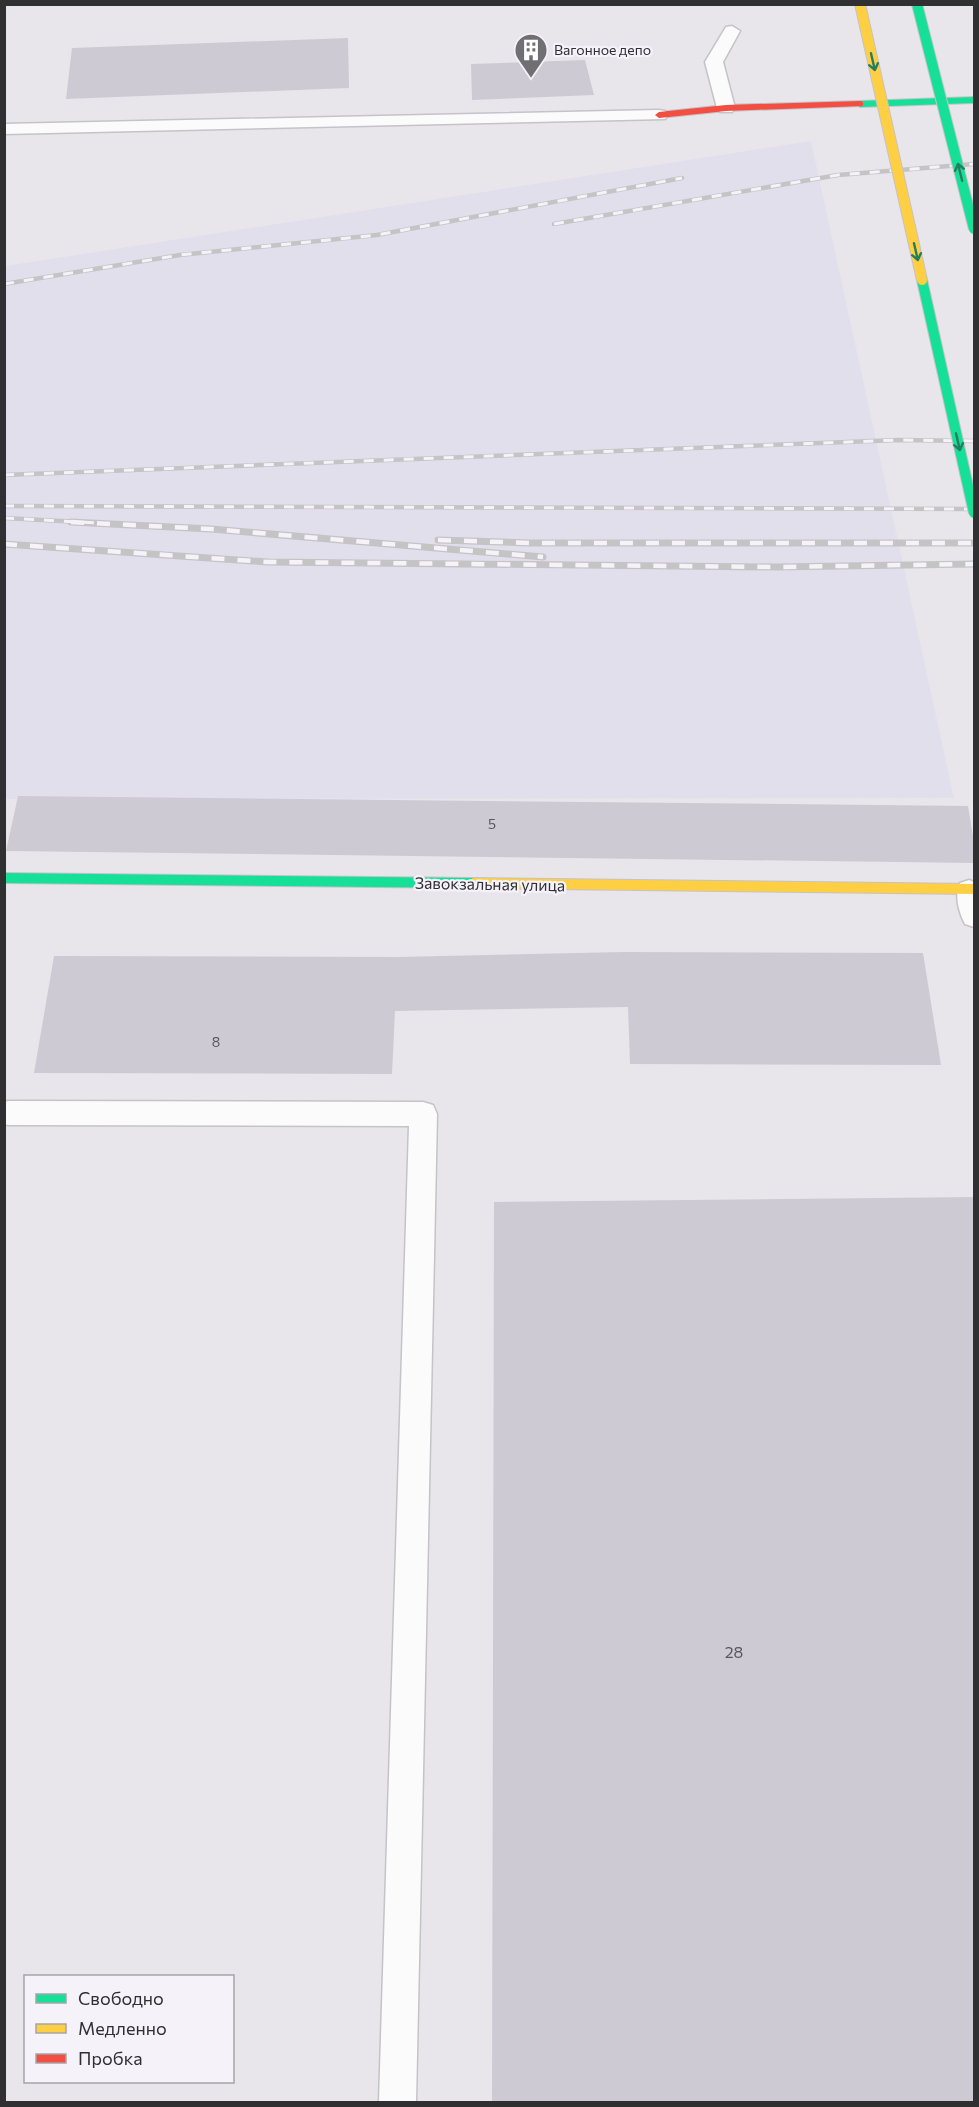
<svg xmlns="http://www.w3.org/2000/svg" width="979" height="2107" font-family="Commissioner,sans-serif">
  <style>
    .industrial { fill: #e2dfed }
    .building { fill: #cecad3 }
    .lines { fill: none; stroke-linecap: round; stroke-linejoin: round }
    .lane-casing { stroke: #c5c3c7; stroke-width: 3 }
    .fast-casing { stroke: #c5c3c7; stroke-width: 2 }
    .slow-casing { stroke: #c5c3c7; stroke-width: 2 }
    .jam-casing { stroke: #c5c3c7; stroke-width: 2 }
    .lane { fill: #fcfbfc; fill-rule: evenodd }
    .fast { fill: #16e098; fill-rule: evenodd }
    .slow { fill: #ffcf43; fill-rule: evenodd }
    .jam { fill: #f24e42; fill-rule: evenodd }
    .rail-far1-casing { stroke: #c4c4c5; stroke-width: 4.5 }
    .rail-casing { stroke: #c4c4c5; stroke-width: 7 }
    .rail-far1 { stroke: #f5f2f9; stroke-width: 3; stroke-dasharray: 10; stroke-linecap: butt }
    .rail { stroke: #f5f2f9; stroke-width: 4.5; stroke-dasharray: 13; stroke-linecap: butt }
    .fast-bridge-casing { stroke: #c5c3c7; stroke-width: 12; stroke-linecap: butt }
    .slow-bridge-casing { stroke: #c5c3c7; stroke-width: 12; stroke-linecap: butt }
    .fast-bridge { stroke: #16e098; stroke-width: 10 }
    .slow-bridge { stroke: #ffcf43; stroke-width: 10 }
    .oneway { stroke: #247f60 }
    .labels { text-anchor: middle; stroke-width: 4.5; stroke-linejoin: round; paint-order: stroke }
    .far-poi-label { font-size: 14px; fill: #302f32; stroke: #f5f2f9; text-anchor: start }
    .number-label { font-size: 14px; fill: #58565a }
    .street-label { font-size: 16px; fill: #302f32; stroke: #f5f2f9 }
    .near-number-label { font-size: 16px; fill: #58565a }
  </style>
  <rect width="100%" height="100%" fill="#e8e6eb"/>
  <path class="industrial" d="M811,141L954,798L5,799V266Z"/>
  <g class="building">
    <path d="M348,38L349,88L66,99L72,48Z"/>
    <path d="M585,60L594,95L472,100L471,64Z"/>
    <path d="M18,796L968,806L974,842V863L6,851Z"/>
    <path d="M624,952L923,953L941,1065L630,1064L628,1007L395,1011L392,1074L34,1073L54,956L397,957Z"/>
    <path d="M974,1197V2102H492L494,1202Z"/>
  </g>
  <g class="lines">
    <g class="lane-casing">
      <g id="lane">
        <path d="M732,26L740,31L723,62L735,108L732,112H720L717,108L705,62L726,27Z"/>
        <path d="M659,110L665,111L668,115L665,119L4,134V124Z"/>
        <path d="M969,880L974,882V927L965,924C959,913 954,895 960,883Z"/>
        <path d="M8,1101L423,1102L433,1105L437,1114L416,2102H379L409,1126L8,1125L4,1124V1102Z"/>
      </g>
    </g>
    <g class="fast-casing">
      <g id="fast">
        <path d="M974,97V103L860,107L856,104L860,101Z"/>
        <path d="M4,873L473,878L479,883L473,888L4,883Z"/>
      </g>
    </g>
    <g class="slow-casing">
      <path id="slow" d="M473,878L974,884V894L473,888L467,883Z"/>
    </g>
    <g class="jam-casing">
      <path id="jam" d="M860,101L863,102V106L726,111L659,118L655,115L659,112L726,105Z"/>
    </g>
    <use href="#lane" class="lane"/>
    <use href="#fast" class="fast"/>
    <use href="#slow" class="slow"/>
    <use href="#jam" class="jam"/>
    <g class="rail-far1-casing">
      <g id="rail-far1">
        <path d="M554,224L838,175L974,164"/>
        <path d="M4,284L180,255L377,235L682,178"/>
        <path d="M4,475L899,440L974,441"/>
        <path d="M4,506L974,509"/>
        <path d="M4,518L99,523"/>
      </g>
    </g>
    <g class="rail-casing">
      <g id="rail">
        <path d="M71,522L211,529L543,557"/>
        <path d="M438,540L530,543H974"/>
        <path d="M4,544L268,562L776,567L974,564"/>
      </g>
    </g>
    <use href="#rail-far1" class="rail-far1"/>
    <use href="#rail" class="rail"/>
    <g class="fast-bridge-casing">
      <g id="fast-bridge">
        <path d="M917,4L974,229"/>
        <path d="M922,280L974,513"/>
      </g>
    </g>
    <g class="slow-bridge-casing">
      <path id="slow-bridge" d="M860,4L922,280"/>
    </g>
    <use href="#fast-bridge" class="fast-bridge"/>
    <use href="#slow-bridge" class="slow-bridge"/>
  </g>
  <defs><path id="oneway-shaft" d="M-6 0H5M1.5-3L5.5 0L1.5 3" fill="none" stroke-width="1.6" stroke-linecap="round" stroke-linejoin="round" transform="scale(1.5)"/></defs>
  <g class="oneway">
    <use href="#oneway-shaft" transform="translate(873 62) rotate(77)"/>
    <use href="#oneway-shaft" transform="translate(960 172) rotate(-104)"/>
    <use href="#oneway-shaft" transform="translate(916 252) rotate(77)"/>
    <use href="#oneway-shaft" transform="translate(958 442) rotate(77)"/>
  </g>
  <defs>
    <g id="building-pin" transform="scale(1.725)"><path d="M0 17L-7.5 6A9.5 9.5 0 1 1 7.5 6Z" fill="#706f73" stroke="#f5f2f9"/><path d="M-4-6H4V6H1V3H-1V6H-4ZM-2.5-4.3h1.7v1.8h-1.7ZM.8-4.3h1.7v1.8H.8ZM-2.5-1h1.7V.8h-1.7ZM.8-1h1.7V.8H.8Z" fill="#fff"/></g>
  </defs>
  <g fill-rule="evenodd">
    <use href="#building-pin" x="531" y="50"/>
  </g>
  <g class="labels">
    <g class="far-poi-label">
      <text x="554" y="55">Вагонное депо</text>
    </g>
    <g class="number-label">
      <text x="492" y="829">5</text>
      <text x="216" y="1047">8</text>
    </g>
    <g class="street-label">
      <text transform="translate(490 884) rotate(1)" y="6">Завокзальная улица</text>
    </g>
    <g class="near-number-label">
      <text x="734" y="1658">28</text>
    </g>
  </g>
  <rect width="979" height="2107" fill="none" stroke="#302f32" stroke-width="12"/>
  <rect x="24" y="1975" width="210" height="108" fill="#f5f2f9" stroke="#a6a4a9" stroke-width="1.5"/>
  <rect x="36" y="1994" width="30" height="9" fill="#16e098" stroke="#a6a4a9" stroke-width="1.5"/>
  <text x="78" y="2005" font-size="18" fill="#302f32">Свободно</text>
  <rect x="36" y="2024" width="30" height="9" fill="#ffcf43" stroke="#a6a4a9" stroke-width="1.5"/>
  <text x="78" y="2035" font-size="18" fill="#302f32">Медленно</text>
  <rect x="36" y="2054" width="30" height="9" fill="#f24e42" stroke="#a6a4a9" stroke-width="1.5"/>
  <text x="78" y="2065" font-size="18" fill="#302f32">Пробка</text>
</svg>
